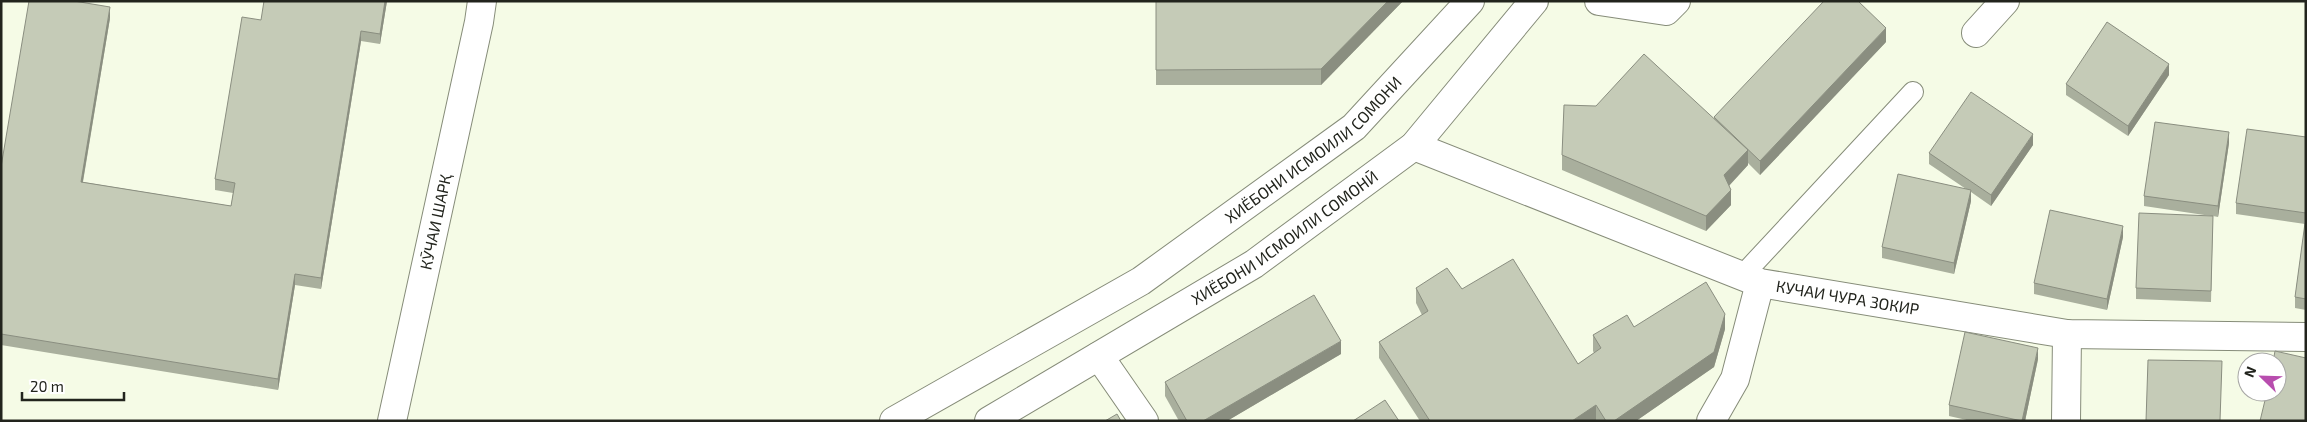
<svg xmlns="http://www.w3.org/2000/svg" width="2307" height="422" font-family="'Exo 2',sans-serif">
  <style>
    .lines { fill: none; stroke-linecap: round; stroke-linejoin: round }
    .service-casing { stroke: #868c79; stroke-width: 22 }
    .minor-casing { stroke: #868c79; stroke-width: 30 }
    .secondary-casing { stroke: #868c79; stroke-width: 30 }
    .primary-casing { stroke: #868c79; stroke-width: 30 }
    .service { stroke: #fff; stroke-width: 20 }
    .minor { stroke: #fff; stroke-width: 28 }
    .secondary { stroke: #fff; stroke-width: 28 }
    .primary { stroke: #fff; stroke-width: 28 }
    .wall { fill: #a9af9d }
    .shaded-wall { fill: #8a8e80 }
    .building { fill: #c5cbb7; stroke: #8a8e80 }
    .labels { text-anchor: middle; stroke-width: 4.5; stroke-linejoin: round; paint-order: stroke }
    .street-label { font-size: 16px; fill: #22241d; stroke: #fff }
  </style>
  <rect width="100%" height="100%" fill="#f5fbe6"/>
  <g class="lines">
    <g class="service-casing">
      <path id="service" d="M1742,276L1913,92"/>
    </g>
    <g class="minor-casing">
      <g id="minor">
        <path d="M1599,1L1666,11L1676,1"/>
        <path d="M1976,33L2005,1"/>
        <path id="s1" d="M1414,146L1760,283L2067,334L2306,337"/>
        <path d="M1099,356L1144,421"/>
        <path d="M1711,421L1735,379L1760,283"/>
        <path d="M2066,421L2067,334"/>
      </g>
    </g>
    <g class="secondary-casing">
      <g id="secondary">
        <path id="s2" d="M392,421L479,22L482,1"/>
      </g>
    </g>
    <g class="primary-casing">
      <g id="primary">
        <path id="s3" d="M894,421L1141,281L1354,127L1470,1"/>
        <path id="s4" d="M989,421L1254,264L1414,146L1534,1"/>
      </g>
    </g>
    <use href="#service" class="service"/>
    <use href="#minor" class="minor"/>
    <use href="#secondary" class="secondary"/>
    <use href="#primary" class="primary"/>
  </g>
  <g class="wall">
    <path d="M387,1L380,44L361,41L321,289L295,285L278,390L1,345V167L110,18L83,182L231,206L233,193L215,190V179L261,20Z"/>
    <path d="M1156,1H1403L1321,85H1156Z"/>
    <path d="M1886,42L1760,175L1748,163V165L1729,186L1731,205L1706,231L1562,170V155L1714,119V117Z"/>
    <path d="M2169,75L2128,136L2066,95V84Z"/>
    <path d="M2306,137V310L2295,308V297L2305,224L2236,214V203Z"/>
    <path d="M2229,143L2218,217L2213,216L2211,302L2136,299V288L2211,216L2144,206V196Z"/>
    <path d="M2033,145L1991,206L1971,192V201L1954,274L1882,258V247L1966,189L1929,164V153Z"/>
    <path d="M2123,237L2107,310L2034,294V283Z"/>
    <path d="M1416,288L1462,289L1578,364L1594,353L1593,351V335L1634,327L1725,329L1714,367L1636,421H1420L1379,358V342L1422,315L1416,303Z"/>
    <path d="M1341,354L1227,421H1179L1165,396V382Z"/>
    <path d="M2038,359L2025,421H1971L1949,416V405Z"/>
  </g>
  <g class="shaded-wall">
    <path d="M385,1H387L380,44V34Z"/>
    <path d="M1388,1H1403L1321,85V69Z"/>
    <path d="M110,7V18L81,192V182Z"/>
    <path d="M1886,28V42L1760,175V161Z"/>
    <path d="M361,31V41L321,289V278Z"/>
    <path d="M2169,64V75L2128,136V126Z"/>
    <path d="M2229,132V143L2218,217V206Z"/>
    <path d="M2033,134V145L1991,206V195Z"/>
    <path d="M1748,150V165L1724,191V175Z"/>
    <path d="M1731,190V205L1706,231V216Z"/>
    <path d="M1971,190V201L1954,274V263Z"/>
    <path d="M2123,226V237L2107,310V299Z"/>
    <path d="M295,274V285L278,390V379Z"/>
    <path d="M1725,314V329L1714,367L1636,421H1614Z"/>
    <path d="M1341,341V354L1227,421H1203Z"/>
    <path d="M2038,348V359L2025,421H2022Z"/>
    <path d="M1596,405V420L1572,421Z"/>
  </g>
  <g class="building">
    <path d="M29,1H74L110,7L81,182L231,206L235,183L215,179L242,17L261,20L264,1H385L380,34L361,31L321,278L295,274L278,379L1,334V167Z"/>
    <path d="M1156,1H1388L1321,69L1156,70Z"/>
    <path d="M1824,1H1858L1886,28L1760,161L1714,117Z"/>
    <path d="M2107,22L2169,64L2128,126L2066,84Z"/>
    <path d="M1644,54L1748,150L1724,175L1731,190L1706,216L1562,155L1564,105L1596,106Z"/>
    <path d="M1971,92L2033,134L1991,195L1929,153Z"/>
    <path d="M2155,122L2229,132L2218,206L2144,196Z"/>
    <path d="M2247,129L2306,137V213L2236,203Z"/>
    <path d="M1898,174L1971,190L1954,263L1882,247Z"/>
    <path d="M2050,210L2123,226L2107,299L2034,283Z"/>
    <path d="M2139,213L2213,216L2211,291L2136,288Z"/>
    <path d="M2305,223L2306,224V299L2295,297Z"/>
    <path d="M1513,259L1578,364L1601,348L1593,335L1627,315L1634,327L1706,282L1725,314L1714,352L1614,421H1606L1596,405L1572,421H1430L1379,342L1428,311L1416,288L1447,268L1462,289Z"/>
    <path d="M1314,295L1341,341L1203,421H1187L1165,382Z"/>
    <path d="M1965,332L2038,348L2022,421L1949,405Z"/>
    <path d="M2275,351L2306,358V421H2260L2267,392H2277V362H2273Z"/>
    <path d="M2148,360L2222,361L2220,421H2146Z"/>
    <path d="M1385,400L1399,421H1353Z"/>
    <path d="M1117,414L1121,421H1105Z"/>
  </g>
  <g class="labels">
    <g class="street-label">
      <text dy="6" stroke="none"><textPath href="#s3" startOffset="501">ХИЁБОНИ ИСМОИЛИ СОМОНИ</textPath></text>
      <text dy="6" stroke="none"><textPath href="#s2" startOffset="204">КӮЧАИ ШАРҚ</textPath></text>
      <text dy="6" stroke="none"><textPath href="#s4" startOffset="348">ХИЁБОНИ ИСМОИЛИ СОМОНӢ</textPath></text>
      <text dy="6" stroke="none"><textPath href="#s1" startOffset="461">КУЧАИ ЧУРА ЗОКИР</textPath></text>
    </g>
  </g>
  <rect width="2307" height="422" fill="none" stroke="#22241d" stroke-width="5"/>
  <g transform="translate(2262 377) rotate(293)"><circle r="24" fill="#ffffff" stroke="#a7a7a5"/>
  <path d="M0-4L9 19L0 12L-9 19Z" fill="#b84dae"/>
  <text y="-8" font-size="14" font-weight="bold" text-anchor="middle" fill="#22241d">N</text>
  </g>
  <path d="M22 392v8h102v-8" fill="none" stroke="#22241d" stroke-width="2.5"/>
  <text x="30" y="392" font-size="15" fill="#22241d" stroke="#ffffff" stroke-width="4" paint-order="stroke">20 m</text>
</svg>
